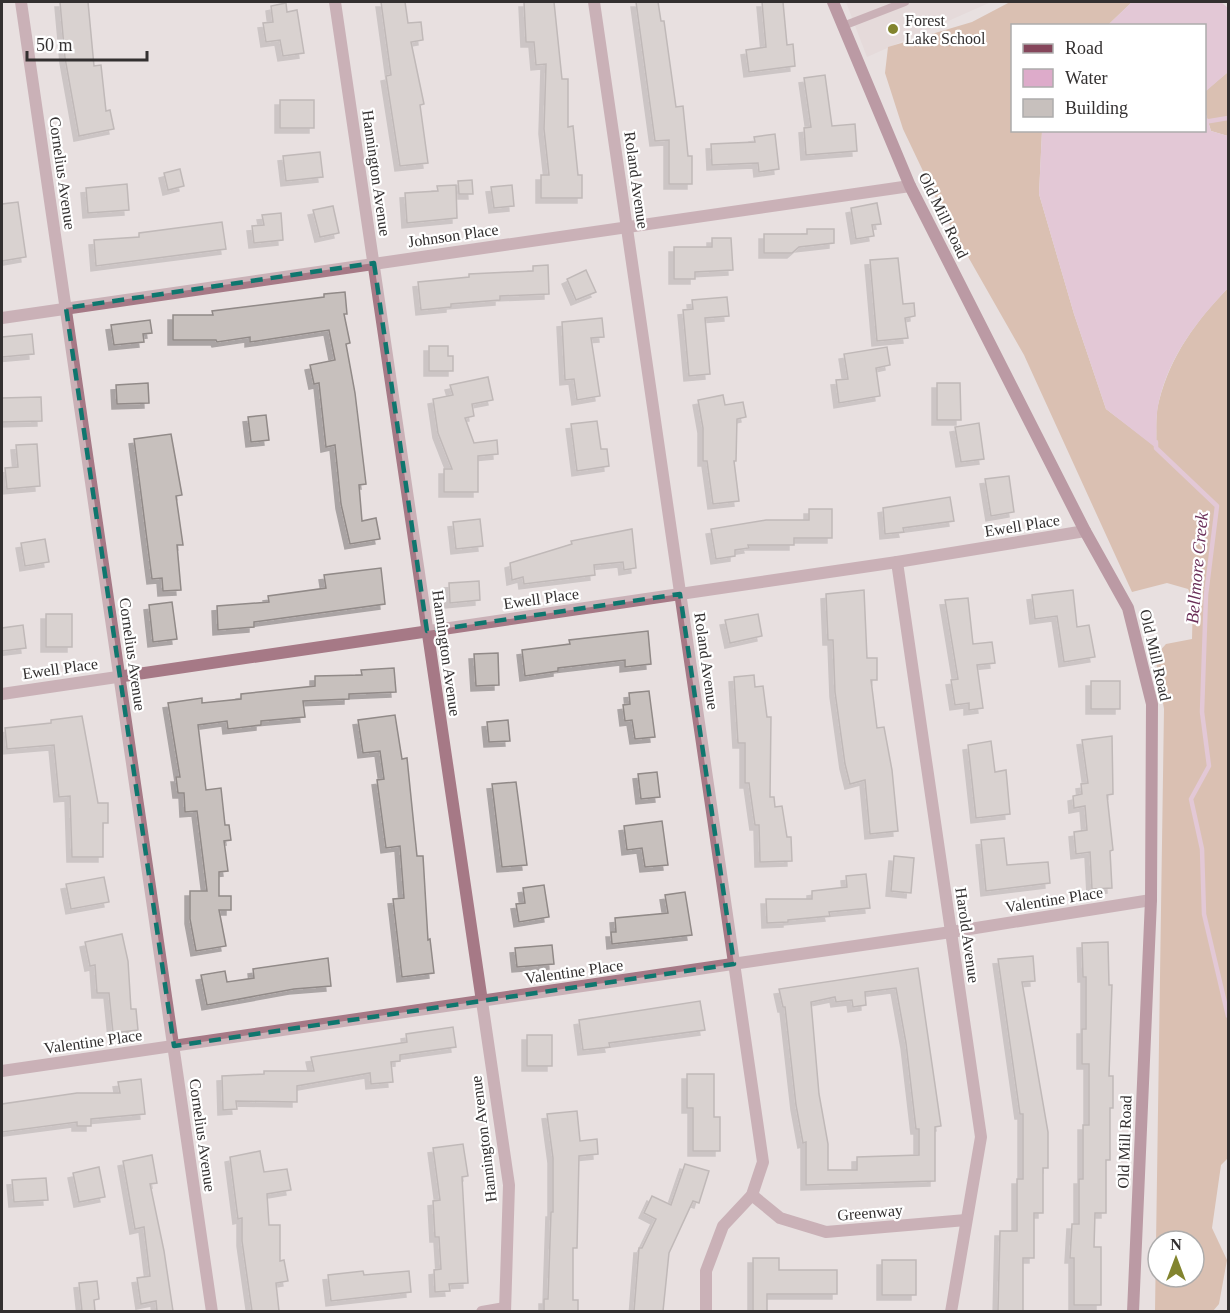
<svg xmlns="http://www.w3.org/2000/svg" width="1230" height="1313" font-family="Georgia,serif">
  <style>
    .built { fill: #e2d2d2 }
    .forest { fill: #c99a7b; fill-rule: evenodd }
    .water { fill: #ddabca }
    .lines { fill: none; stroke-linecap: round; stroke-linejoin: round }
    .stream { stroke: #ddabca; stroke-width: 4.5 }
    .building { fill: #c7c0bd; stroke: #918a88; stroke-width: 1.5; fill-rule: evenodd; filter: url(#shadow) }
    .lane { stroke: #a67986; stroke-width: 8 }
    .street { stroke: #a67986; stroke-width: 12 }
    .secondary { stroke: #85465b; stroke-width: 12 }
    .marked { fill: none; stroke: #0f766e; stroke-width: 4.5; stroke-dasharray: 12 8; stroke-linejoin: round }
    .poi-dot { fill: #82842e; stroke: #fff; stroke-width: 2 }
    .labels { text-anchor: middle; stroke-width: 4.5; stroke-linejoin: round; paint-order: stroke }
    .poi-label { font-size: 16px; fill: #333030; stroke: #fff; text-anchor: start }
    .street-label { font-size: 16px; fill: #333030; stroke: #fff }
    .water-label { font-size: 18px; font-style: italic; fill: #6b3059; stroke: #fff }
  </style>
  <defs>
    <filter id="shadow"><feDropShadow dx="-5" dy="5" stdDeviation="0" flood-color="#0004"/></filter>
  </defs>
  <rect width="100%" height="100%" fill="#e8e0e0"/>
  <path class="built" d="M846,2H991L867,57Z"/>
  <g class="forest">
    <path d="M1010,2H1132L1108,25L1012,26V130L1042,131L1039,194L1074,314L1106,409L1156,447C1157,432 1155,415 1159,401C1171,355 1196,321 1228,288V1158L1221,1165L1212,1228L1227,1260L1219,1304L1213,1311H1155L1164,709L1155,656L1166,644L1192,639L1193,599L1188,589L1167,583L1132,592L1024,355L942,211L903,129L885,73L888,47L972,22ZM1158,1241H1194V1277H1158Z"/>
    <path d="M1228,72V136L1211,131L1205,111L1204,92Z"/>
  </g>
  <g class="water">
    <path d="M1132,2H1221L1228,8V72L1205,92L1204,26L1108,25Z"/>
    <path d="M1205,111L1211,131L1228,136V288C1197,321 1170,355 1159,401C1155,416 1157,433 1156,448L1106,409L1074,314L1039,194L1042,131L1204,130Z"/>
  </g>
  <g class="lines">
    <g class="stream">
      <path d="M1204,122L1228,118"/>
      <path d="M1156,442V448L1217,506L1206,595L1202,712L1209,766L1191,799L1202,849L1204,914L1228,1016"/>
    </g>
  </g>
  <g class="building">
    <path d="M60,2H88L94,66L101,65L106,111L110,110L114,129L79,136L65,58Z"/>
    <path d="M381,2H405L408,23L421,22L423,40L411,42L424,104L420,105L428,163L400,166L386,76L391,75Z"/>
    <path d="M524,2H554L562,79H568V127L573,126L578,175H582V198H541V175H549L544,129L546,64L536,65L534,42H526Z"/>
    <path d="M636,2H658L661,21H664L676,107L683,106L688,156H692V184H669V140L655,141Z"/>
    <path d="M762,2H783L787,45L793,44L795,66L749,72L746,50L766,47Z"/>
    <path d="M286,3L287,12L297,10L304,53L283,56L280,40L266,42L263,23L273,22L271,6Z"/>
    <path d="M825,75L832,126L855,124L857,151L806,155L804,128L811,127L804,78Z"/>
    <rect x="280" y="100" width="34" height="28"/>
    <path d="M775,134L779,169L759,172L758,163L712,165L711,144L755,142L754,137Z"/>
    <path d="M320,152L323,177L286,181L283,156Z"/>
    <path d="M180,169L184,186L168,190L164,173Z"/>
    <path d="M472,180L473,194H459L458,181Z"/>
    <path d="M127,184L129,210L88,213L86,188Z"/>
    <path d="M456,185L457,218L407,223L405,193L438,191L437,186Z"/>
    <path d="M512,185L514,206L494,208L491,187Z"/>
    <path d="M18,202L26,257L2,261V204Z"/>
    <path d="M877,203L881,224L872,225L874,236L856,239L851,208Z"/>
    <path d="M333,206L339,233L320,237L313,210Z"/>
    <path d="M281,213L283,240L254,243L252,226L264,225L262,215Z"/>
    <path d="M222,222L226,249L96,266L94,240L139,237V233Z"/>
    <path d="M807,229H834V243L799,247L792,253H764V234H807Z"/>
    <path d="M712,238H731L733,270L695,272V279H674V247H712Z"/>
    <path d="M898,258L903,304L914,303L915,316L905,318L908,338L877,341L870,260Z"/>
    <path d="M548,265L549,294L500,296V300L451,304V307L421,310L418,282L469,277V274L533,271V266Z"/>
    <path d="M586,270L596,292L576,300L567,279Z"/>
    <path d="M345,292L347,314H344L350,343L346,344L355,393L366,484L359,485L362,521L376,518L380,539L350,544L341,504L335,445L326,447L319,383L314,384L310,365L335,360L329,330L250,342V337L217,342L216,340H173V315H213L212,311L324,297V294Z"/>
    <path d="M727,297L729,316L705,318L710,374L689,376L683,310L693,309L692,300Z"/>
    <path d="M602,318L604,337L591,338L600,396L577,400L574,379L565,380L562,322Z"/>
    <path d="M150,320L152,333L143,334L144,342L114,345L111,325Z"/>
    <path d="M32,334L34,354L2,357V337Z"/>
    <path d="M429,346H448V356H453V371H429Z"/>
    <path d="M887,347L890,365L876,368L880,396L839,403L836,380L848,379L844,354Z"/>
    <path d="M488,377L493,400L472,404L474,416L465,418L474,443L497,440L498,454L478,456V492H444V469H452L438,433L433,399L453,395L450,385Z"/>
    <path d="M148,383L149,403L117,404L116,385Z"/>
    <path d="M937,383H960L961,420H937Z"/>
    <path d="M723,395L725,405L743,402L746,417L737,419L736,461H734L739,501L713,504L707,461H703V428L698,400Z"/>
    <path d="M41,397L42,421L2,422V398Z"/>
    <path d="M266,415L269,440L251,442L248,417Z"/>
    <path d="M597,421L601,449H607L609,466L577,471L571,424Z"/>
    <path d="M979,423L984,459L961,462L955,427Z"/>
    <path d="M171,434L182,495L176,496L183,545H177L181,590L163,591L162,578L152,579L134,439Z"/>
    <path d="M37,444L40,486L7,489L5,468L18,467L16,445Z"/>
    <path d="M1009,476L1014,512L991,516L985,479Z"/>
    <path d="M950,497L954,521L903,528L904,532L885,534L883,508Z"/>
    <path d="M809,509H832V538H794V545H748L749,548L735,550V556L716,559L711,529L766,520H809Z"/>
    <path d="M480,519L483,546L456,549L453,522Z"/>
    <path d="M632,529L636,568L624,570L623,562L594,565L595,575L524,584L523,577L512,580L510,563L572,544L571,541Z"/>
    <path d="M45,539L49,562L25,566L21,543Z"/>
    <path d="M381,568L385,604L254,622V627L218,630L217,606L269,602L268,596L326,588L324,575Z"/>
    <path d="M479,581L480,600L450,603L449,583Z"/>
    <path d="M864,590L867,658H877V680H871L877,728L884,727L892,770L898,831L870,834L865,780L850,784L845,764L835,692L833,640H828L826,594Z"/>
    <path d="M1073,590L1077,627L1089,625L1095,657L1064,662L1057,616L1035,619L1032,595Z"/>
    <path d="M968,598L973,644L992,642L995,663L977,665L983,708L969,710V703L955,705L951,680L958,679L945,600Z"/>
    <path d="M172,602L177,639L153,642L149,605Z"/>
    <rect x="46" y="614" width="26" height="33"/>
    <path d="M758,614L762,636L730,643L725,620Z"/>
    <path d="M23,625L26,648L2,651V628Z"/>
    <path d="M648,631L651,664L625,667V660L558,668V671L525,676L522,650L570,644L569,640Z"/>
    <path d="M498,653L499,685L476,686L474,654Z"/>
    <path d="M394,668L396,692L349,694V699L303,701L305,717L261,721V725L228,729L227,721L198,725L206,790L221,788L225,825H229L231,840L224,841L228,871L219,872V896H231V910H219L226,946L196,951L190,919V891H207L197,811L185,812L184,793H178L176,777H180L168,703L202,698V703L241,699V694L315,686V676L362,675L361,670Z"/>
    <path d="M754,675L755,687L763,686L767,717H771L770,797H774L775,807L782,806L787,837H791L792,861L760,862L759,825H755L749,783H745V743H738L734,677Z"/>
    <rect x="1091" y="681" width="29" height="28"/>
    <path d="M649,691L655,737L635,739L632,720L625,721L623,705L630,704L629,693Z"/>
    <path d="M395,715L402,759L407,758L417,856H423L428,940L430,939L434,973L402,977L393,899L404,898L400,846L386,848L377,780L384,779L380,751L363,753L358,720Z"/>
    <path d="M82,716L98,803H108V823H103V857H72L70,796L59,797L54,745L7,749L5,728L51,723V720Z"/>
    <path d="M508,720L510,741L489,742L487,722Z"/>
    <path d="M1112,736L1113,794L1107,795L1113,850L1110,851L1112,888L1092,889L1090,852L1076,854L1074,832L1087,830L1085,806L1074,808L1073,796L1082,794L1081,784L1088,783L1082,740Z"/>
    <path d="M991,741L995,772L1006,770L1010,814L976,818L968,745Z"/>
    <path d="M657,772L660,797L641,799L638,774Z"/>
    <path d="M516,782L527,865L502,867L492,784Z"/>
    <path d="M662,821L668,865L645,867L642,848L627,850L624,826Z"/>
    <path d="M1004,838L1007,865L1048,862L1050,883L986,891L981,840Z"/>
    <path d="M894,856L914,858L911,893L891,891Z"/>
    <path d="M866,874L870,908L829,912L830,916L788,920V922L767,923L766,899H812V891L847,887L846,876Z"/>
    <path d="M104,877L109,902L71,909L66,884Z"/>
    <path d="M544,885L549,917L519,922L516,904L525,903L523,888Z"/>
    <path d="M685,892L692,935L612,944L611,932H616L615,918L668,913L665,895Z"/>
    <path d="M122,934L128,961L131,1009H136L138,1030L113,1033L109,993H97L95,965L90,966L85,942Z"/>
    <path d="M1108,942L1109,985H1112L1109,1076H1113V1108H1110V1160H1106V1213H1095L1094,1247H1101V1305H1074V1258H1070L1072,1224H1079V1179H1083V1125H1089V1064H1082V1029H1086V977H1083L1082,943Z"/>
    <path d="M552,945L554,964L517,967L515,948Z"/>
    <path d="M1033,956L1035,981L1022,982L1048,1132V1168H1043V1213H1034V1258H1023V1311H998L1000,1231H1017V1179H1023V1114H1020L998,959Z"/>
    <path d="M328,958L331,986L294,989L207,1005L201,975L225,971L227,982L254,978L253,969Z"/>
    <path d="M918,968L941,1126L935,1127V1181L806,1185V1142L803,1143L796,1105L785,1007H783L779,989ZM896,988L906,1043L916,1129H919V1155L857,1157V1170H828V1144L819,1094L811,1002L835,997L836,1002L852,1000L853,1007L866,1005L865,992Z"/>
    <path d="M700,1001L705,1030L609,1043L610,1047L583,1050L579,1020Z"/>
    <path d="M453,1027L456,1047L400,1055V1061L391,1062L393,1082L371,1084L370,1073L297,1086V1102L236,1101L237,1109L223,1110L222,1076L264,1074V1071H314L311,1057L407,1042L406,1034Z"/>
    <rect x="527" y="1035" width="25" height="31"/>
    <path d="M687,1074H714V1117H720V1151H693V1108H687Z"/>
    <path d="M141,1079L145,1114L91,1119V1126H77V1122L2,1132V1104L77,1093H120L118,1082Z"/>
    <path d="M577,1111L580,1141L597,1139L598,1154L579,1156L577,1248H573V1300H578V1311H544V1299H548L551,1212H553V1158L547,1114Z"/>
    <path d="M463,1144L468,1176L462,1177L468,1283L449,1284L450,1291L435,1292L434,1270L441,1269L439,1237H435L433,1201L440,1200L433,1148Z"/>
    <path d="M260,1151L264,1172L287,1169L291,1190L267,1194L269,1225H280V1261L284,1260L288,1281L276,1283L279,1311H252L242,1241V1218L238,1219L230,1157Z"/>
    <path d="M152,1155L157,1183L150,1184L164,1251L173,1311H157L156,1301L141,1304L137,1278L150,1276L144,1227L135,1229L123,1161Z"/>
    <path d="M685,1164L709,1171L699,1203L693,1201L669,1253L663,1311H634L639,1248H642L656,1219L644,1213L652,1196L671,1205Z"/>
    <path d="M99,1167L105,1197L79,1202L73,1173Z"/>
    <path d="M46,1178L48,1200L14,1202L12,1180Z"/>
    <path d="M753,1258H779V1270H837V1294H767V1311H753Z"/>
    <rect x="882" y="1260" width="34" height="35"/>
    <path d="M363,1271L364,1275L409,1271L411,1292L331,1301L328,1275Z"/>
    <path d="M97,1281L99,1299L94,1300L95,1311H82L79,1283Z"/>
  </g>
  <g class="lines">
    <path class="lane" d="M843,26L905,2"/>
    <g class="street">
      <path d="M21,2L212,1312"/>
      <path d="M335,2L509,1185L505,1312"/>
      <path d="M594,2L763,1162L752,1195L723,1226L706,1271V1312"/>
      <path d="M2,318L910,186"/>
      <path d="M897,562L981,1137L951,1312"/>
      <path d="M2,694L897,562L1085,531"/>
      <path d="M2,1071L951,932L1151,900"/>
      <path d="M752,1195L780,1218L826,1232L966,1220"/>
      <path d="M482,1312L505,1308"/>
    </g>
    <path class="secondary" d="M833,2L910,186L1085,531L1128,608L1152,704L1151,900L1133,1312"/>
  </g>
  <path d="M0 0H1230V1313H0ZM374,263L427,631L680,594L734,964L174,1046L66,308Z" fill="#e8e0e0" fill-opacity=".55" fill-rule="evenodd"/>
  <path class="marked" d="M374,263L427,631L680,594L734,964L174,1046L66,308Z"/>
  <circle class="poi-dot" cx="893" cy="29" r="6"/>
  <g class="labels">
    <g class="poi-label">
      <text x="905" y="26">Forest<tspan x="905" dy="18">Lake School</tspan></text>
    </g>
    <g class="street-label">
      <text transform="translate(63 173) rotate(82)" y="6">Cornelius Avenue</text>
      <text transform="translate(377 173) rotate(82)" y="6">Hannington Avenue</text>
      <text transform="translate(637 180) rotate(82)" y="6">Roland Avenue</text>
      <text transform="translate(944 215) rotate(64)" y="6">Old Mill Road</text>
      <text transform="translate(453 235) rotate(-8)" y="6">Johnson Place</text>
      <text transform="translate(1022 525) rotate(-9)" y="6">Ewell Place</text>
      <text transform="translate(541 598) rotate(-8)" y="6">Ewell Place</text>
      <text transform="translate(447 653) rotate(82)" y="6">Hannington Avenue</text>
      <text transform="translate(133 654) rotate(82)" y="6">Cornelius Avenue</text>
      <text transform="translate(1156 655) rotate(77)" y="6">Old Mill Road</text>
      <text transform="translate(707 661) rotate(82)" y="6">Roland Avenue</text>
      <text transform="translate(60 668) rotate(-8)" y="6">Ewell Place</text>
      <text transform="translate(1054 899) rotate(-9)" y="6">Valentine Place</text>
      <text transform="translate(968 935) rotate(82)" y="6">Harold Avenue</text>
      <text transform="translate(574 971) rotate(-8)" y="6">Valentine Place</text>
      <text transform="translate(93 1041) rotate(-8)" y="6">Valentine Place</text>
      <text transform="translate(203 1135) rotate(82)" y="6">Cornelius Avenue</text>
      <text transform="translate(483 1139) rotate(-97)" y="6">Hannington Avenue</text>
      <text transform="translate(1124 1142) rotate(-88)" y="6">Old Mill Road</text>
      <text transform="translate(870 1212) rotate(-5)" y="6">Greenway</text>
    </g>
    <g class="water-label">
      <text transform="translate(1197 568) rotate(-85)" y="6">Bellmore Creek</text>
    </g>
  </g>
  <rect width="1230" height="1313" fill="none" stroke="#333030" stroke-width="6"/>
  <rect x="1011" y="24" width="195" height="108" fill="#ffffff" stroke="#adacac" stroke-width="1.5"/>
  <rect x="1023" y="44" width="30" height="9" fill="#85465b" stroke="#adacac" stroke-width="1.5"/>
  <text x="1065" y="54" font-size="18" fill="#333030">Road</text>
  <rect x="1023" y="69" width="30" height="18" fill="#ddabca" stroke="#adacac" stroke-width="1.5"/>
  <text x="1065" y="84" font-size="18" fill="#333030">Water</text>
  <rect x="1023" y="99" width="30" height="18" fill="#c7c0bd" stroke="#adacac" stroke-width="1.5"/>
  <text x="1065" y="114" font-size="18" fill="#333030">Building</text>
  <g transform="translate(1176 1259)"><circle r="28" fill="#ffffff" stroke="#adacac" stroke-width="1.5"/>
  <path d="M0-4.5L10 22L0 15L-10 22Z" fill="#82842e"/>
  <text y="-9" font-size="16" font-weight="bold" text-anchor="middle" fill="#333030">N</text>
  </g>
  <path d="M27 51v9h120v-9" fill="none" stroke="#333030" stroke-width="3"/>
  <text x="36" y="51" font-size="18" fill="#333030" stroke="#ffffff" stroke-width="4.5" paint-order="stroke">50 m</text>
</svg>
